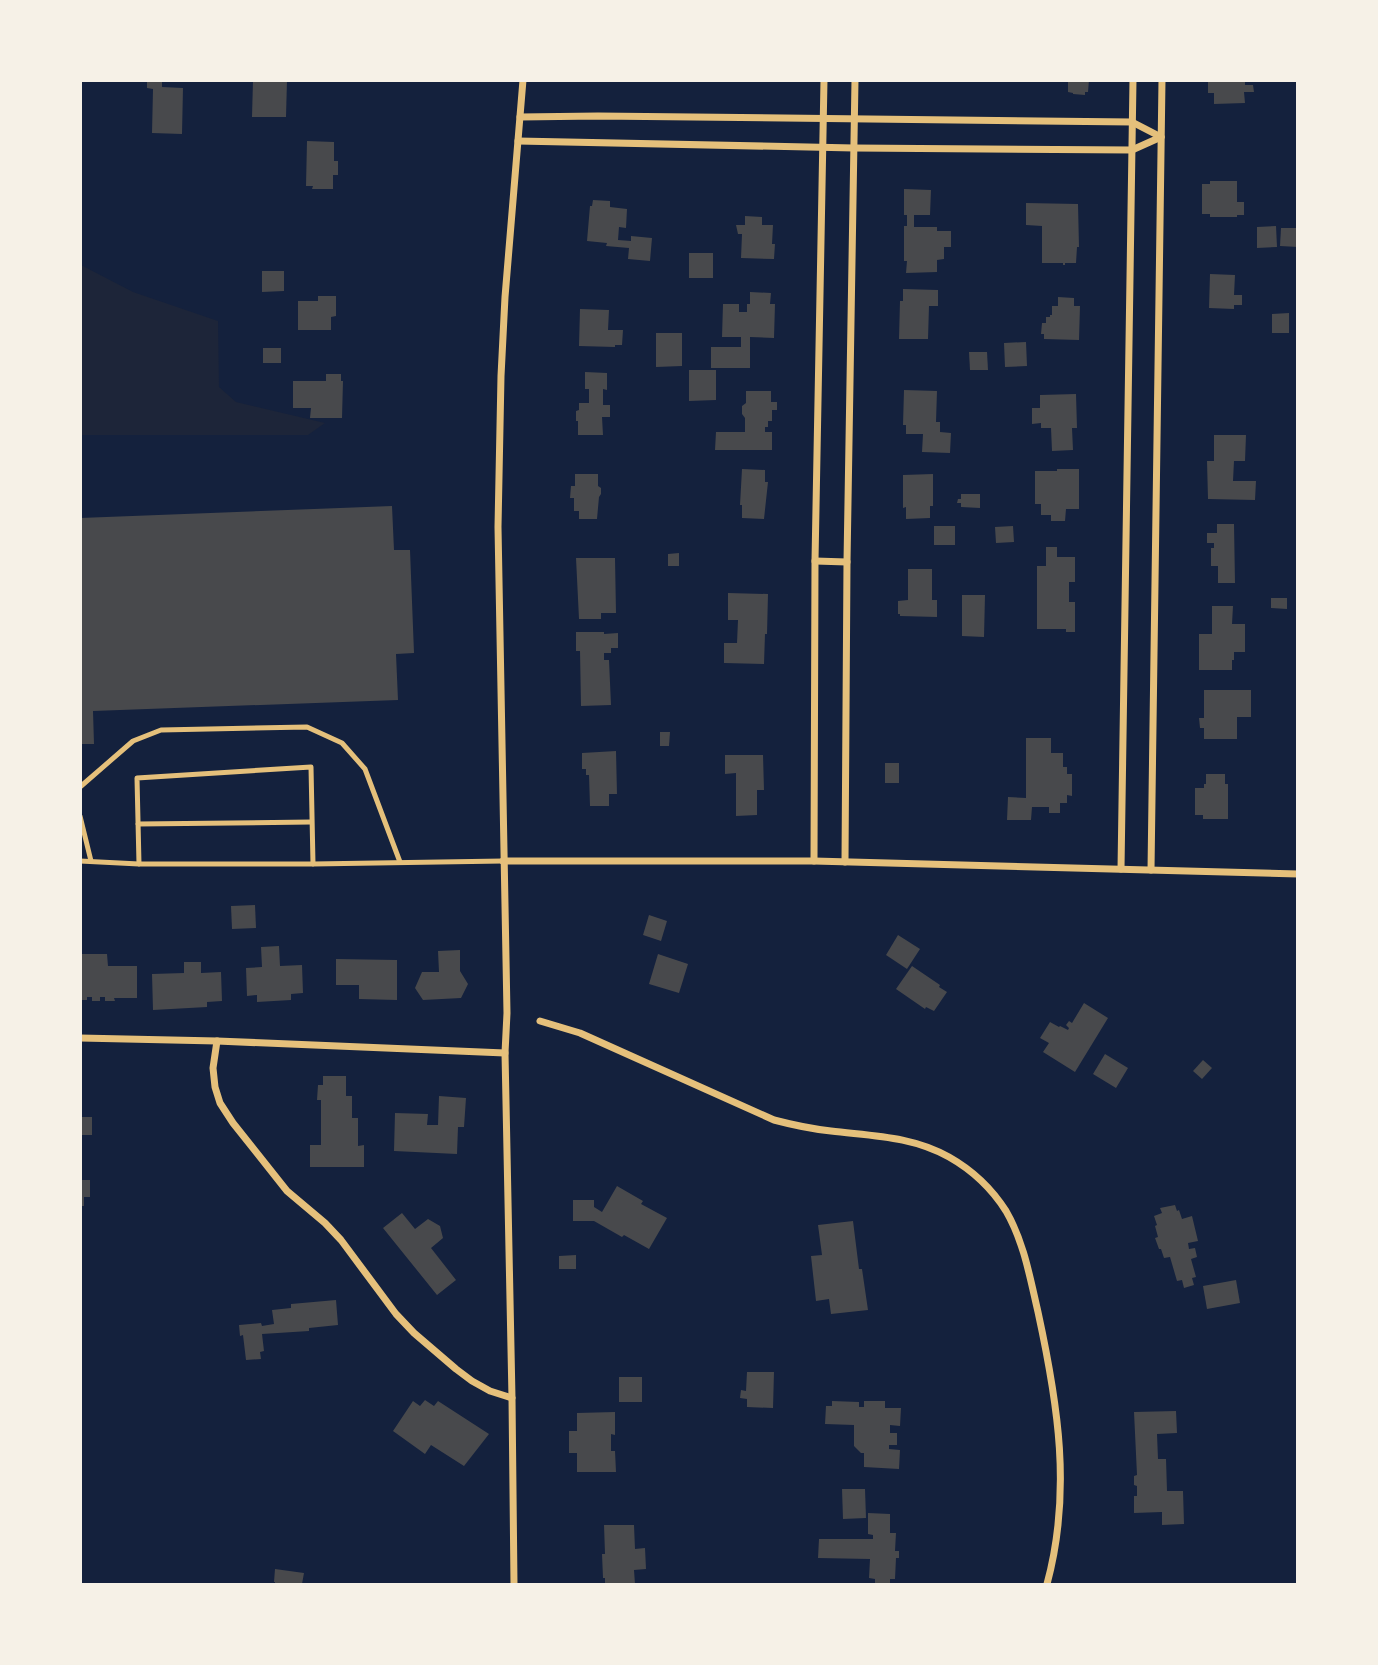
<svg xmlns="http://www.w3.org/2000/svg" width="1378" height="1665" font-family="'Noto Sans',sans-serif">
  <style>
    .green { fill: #1d2539 }
    .building { fill: #48494c }
    .lines { fill: none; stroke-linecap: round; stroke-linejoin: round }
    .service { stroke: #e5c07b; stroke-width: 5 }
    .minor { stroke: #e5c07b; stroke-width: 7 }
  </style>
  <rect width="100%" height="100%" fill="#14213d"/>
  <path class="green" d="M81,265L133,292L218,321L219,387L236,402L325,423L308,435H81Z"/>
  <g class="building">
    <path d="M147,80H162V87L183,88L182,134L152,133L153,89L147,88Z"/>
    <path d="M253,80H287L286,117H252Z"/>
    <path d="M1068,80H1089L1088,92H1085V95L1073,94V93L1068,92Z"/>
    <path d="M1214,80H1245V85H1253L1254,92H1244L1245,103L1214,104V93H1208V82H1214Z"/>
    <path d="M307,141L334,142V161H338V175H333V189H312L313,186H306Z"/>
    <path d="M1210,181H1237V202H1244V215H1237V217H1210V214H1202V184H1210Z"/>
    <path d="M904,189L931,190L930,215H914V227H937V231H951V247H944V259L937,260V272L906,273L907,261H904V226H907V215H904Z"/>
    <path d="M593,200L610,201V207L627,209L626,228L619,227L618,240L631,241V236L652,238L650,261L628,259L629,248L606,246L607,243L587,241L590,206H592Z"/>
    <path d="M1026,203L1078,204L1079,247H1077L1076,263H1065V265H1063V263H1042V226L1026,225Z"/>
    <path d="M745,216L762,217V225H773L772,244H775L774,259L741,258L742,234H738L736,225H745Z"/>
    <path d="M1276,226L1277,247L1257,248V227Z"/>
    <path d="M1281,228H1298V247L1280,246Z"/>
    <rect x="689" y="253" width="24" height="25"/>
    <path d="M262,271H284V291L262,292Z"/>
    <path d="M1210,274L1235,275L1234,295H1242V305H1234V309L1209,308Z"/>
    <path d="M903,289L938,290V306H929L928,339H899L900,301H903Z"/>
    <path d="M750,292L771,293L770,304H775L774,338L750,337V368H711V347H741V337H722L723,304H739V312H747V304H750Z"/>
    <path d="M318,296H336V316L331,317V330H298V301H318Z"/>
    <path d="M1058,297L1074,298V306H1080L1079,340L1044,339V334H1041L1042,323H1046V317H1050V315H1052V306H1058Z"/>
    <path d="M580,309L609,310L608,330H623L622,345H615V347L579,346Z"/>
    <path d="M1289,313V333H1272V314Z"/>
    <path d="M656,333H682V366L656,367Z"/>
    <path d="M1026,342L1027,366L1005,367L1004,343Z"/>
    <rect x="263" y="348" width="18" height="15"/>
    <path d="M969,352H987L988,370H970Z"/>
    <path d="M689,370H716V400L689,401Z"/>
    <path d="M585,372L607,373V390L603,389V405H610V417H602L603,435H578V421H576V411L579,410V403H589V389H585Z"/>
    <path d="M326,374H341V381H343L342,418H310L311,408H293V381H326Z"/>
    <path d="M904,390L937,391L936,422H940V432L951,433L950,453L922,452L923,434H906V425H903Z"/>
    <path d="M746,391H771V402H777V410H772V421H768V427H765V432H772V450H715L716,432H745V418L742,414V406L746,403Z"/>
    <path d="M1076,394L1077,428H1072L1073,450L1052,451L1051,428H1041V423L1032,424V408H1040V395Z"/>
    <path d="M1214,435H1246L1245,461H1234L1233,481H1256L1255,500L1208,499L1207,461H1214Z"/>
    <path d="M742,469L765,470V482H768L764,519L742,518V505H740Z"/>
    <path d="M1057,469H1079V509H1066L1065,521H1051V515H1041V504H1035V471H1057Z"/>
    <path d="M575,474H598V486L601,488V494L599,497L597,519H579V511H574V498H570L571,486H575Z"/>
    <path d="M933,474V506H930V518L906,519V507L903,508V475Z"/>
    <path d="M961,494H980V508L961,507V503H957L958,499H961Z"/>
    <path d="M392,506L394,550H410L414,653L396,654L398,700L93,711L94,744H80V518Z"/>
    <path d="M1217,524H1234L1235,583H1218V566H1211V548H1214V543H1207V533H1217Z"/>
    <rect x="934" y="526" width="21" height="19"/>
    <path d="M1013,526L1014,542L996,543L995,527Z"/>
    <path d="M1046,547H1057V557H1075V582H1069V602H1075V632H1066V629H1037V566H1046Z"/>
    <path d="M679,553V566H668V554Z"/>
    <path d="M576,558H615L616,613H601V619H579Z"/>
    <path d="M908,569H932V600H937V617L900,616V614H898V601L908,600Z"/>
    <path d="M728,593L768,594L767,634H765L764,664L724,663V643H737L738,620H728Z"/>
    <path d="M962,595H985L984,637L962,636Z"/>
    <path d="M1271,598H1287V609L1271,608Z"/>
    <path d="M1212,606H1233L1232,624H1245V652H1234V660H1232V670H1199V634H1212Z"/>
    <path d="M576,632H604V634L618,633V648H611V653H604V660H609L611,705L581,706L580,651H576Z"/>
    <path d="M1204,690H1251V717H1237V739H1204V728H1200L1199,718H1204Z"/>
    <path d="M660,732H670L669,746H660Z"/>
    <path d="M1026,738H1051V753H1063V767H1067V774H1072V796L1067,795V803H1060V813H1049V807H1032L1031,820H1007L1008,797L1026,798Z"/>
    <path d="M616,751L617,794H609V806H590L589,775H586V769H582V753Z"/>
    <path d="M725,755H763L764,790H757V815L736,816V773L725,774Z"/>
    <rect x="885" y="763" width="14" height="20"/>
    <path d="M1206,774H1225V784H1228V819H1203V815H1195V788H1204V784H1206Z"/>
    <path d="M255,905L256,928L232,929L231,906Z"/>
    <path d="M649,915L667,921L661,941L643,935Z"/>
    <path d="M898,935L920,949L907,969L886,955Z"/>
    <path d="M279,946L280,966L302,965L303,993L291,994V1000L257,1002V995L247,996L246,968L262,967L261,947Z"/>
    <path d="M460,950V971L468,984L461,998L423,1000L415,988L422,972H439L438,951Z"/>
    <path d="M80,954H107L108,966H137V998H114L115,1001H105V997H100V1001H92V997H87V1000H81Z"/>
    <path d="M658,954L688,964L679,993L649,984Z"/>
    <path d="M336,959L397,960V1000L359,999V985H336Z"/>
    <path d="M184,962H201V973L221,972L222,1001L207,1002V1007L153,1010L152,974L184,973Z"/>
    <path d="M912,966L940,985L939,987L947,992L934,1011L926,1007L925,1009L896,989Z"/>
    <path d="M1084,1003L1108,1018L1075,1072L1043,1052L1049,1043L1040,1038L1050,1022L1059,1027L1060,1026L1068,1030L1069,1028L1066,1025L1069,1021L1072,1023Z"/>
    <path d="M1105,1054L1128,1068L1116,1088L1093,1074Z"/>
    <path d="M1203,1060L1212,1068L1202,1079L1193,1071Z"/>
    <path d="M323,1076H346V1096H352V1118H358V1146L364,1145V1167H310V1145H321V1100H317L318,1085H323Z"/>
    <path d="M439,1096L466,1098L464,1127H458L457,1154L394,1151L395,1113L428,1114L427,1125H438Z"/>
    <rect x="80" y="1117" width="12" height="18"/>
    <path d="M80,1180H90V1197H84V1206H80Z"/>
    <path d="M617,1186L643,1201L641,1204L667,1218L649,1249L624,1235L622,1237L594,1221H573V1200H594V1207L602,1212Z"/>
    <path d="M1175,1205L1177,1211L1179,1210L1182,1219L1192,1216L1198,1241L1188,1243L1189,1249L1195,1248L1197,1257L1191,1259L1196,1277L1192,1278L1194,1285L1184,1288L1182,1280L1177,1281L1170,1257L1164,1258L1161,1249H1159L1155,1238L1158,1237L1155,1226L1157,1225L1154,1216L1162,1213L1160,1208Z"/>
    <path d="M402,1213L415,1229L428,1219L440,1226L443,1238L431,1248L456,1280L437,1295L383,1228Z"/>
    <path d="M853,1221L859,1269H862L868,1310L831,1314L829,1299L816,1301L811,1256L822,1255L818,1225Z"/>
    <path d="M576,1255V1269H559V1256Z"/>
    <path d="M1236,1280L1240,1303L1207,1309L1203,1286Z"/>
    <path d="M336,1300L338,1325L309,1328V1331L262,1334L264,1351L260,1352L261,1359L246,1360L243,1335L240,1336L239,1325L261,1323L262,1326L274,1324L272,1310L291,1308V1304Z"/>
    <path d="M747,1372H774L773,1408L747,1407V1399L740,1398L741,1390L746,1391Z"/>
    <rect x="619" y="1377" width="23" height="25"/>
    <path d="M425,1400L434,1406L438,1401L489,1434L464,1466L431,1445L425,1454L393,1431L413,1401L420,1406Z"/>
    <path d="M832,1401L859,1402V1407H864V1401H885V1408H901L900,1426L890,1425V1433H897V1445H889V1449L900,1450L899,1469L864,1467V1453H861L854,1446V1425L825,1424L826,1406H832Z"/>
    <path d="M1176,1411L1177,1433L1157,1434L1158,1459H1166L1167,1491H1183L1184,1524L1162,1525V1512L1134,1513V1496H1137V1486L1134,1485V1476L1137,1475L1134,1412Z"/>
    <path d="M615,1412V1435L611,1434V1451H615L616,1472H577V1453H569V1431H577V1413Z"/>
    <path d="M842,1489H865L866,1518L843,1519Z"/>
    <path d="M868,1513L890,1514V1533H896L895,1551H899V1558H896L895,1579H890V1584H875V1579L869,1578L870,1559L818,1558L819,1539H873V1535L868,1534Z"/>
    <path d="M604,1525H634L635,1549L645,1548L646,1569L634,1570L635,1584H605V1578H603L602,1554H605Z"/>
    <path d="M275,1569L304,1573L302,1584H275V1582H274Z"/>
  </g>
  <g class="lines">
    <g class="service">
      <path d="M80,787L133,741L161,730L307,727L342,743L365,769L400,862"/>
      <path d="M80,816L91,861"/>
      <path d="M138,824L311,822"/>
      <path d="M80,861L139,864H313L503,861"/>
      <path d="M139,864L137,778L311,767L313,864"/>
    </g>
    <g class="minor">
      <path d="M520,117L598,116L1132,122L1161,137"/>
      <path d="M518,141L854,148L1132,150L1161,137"/>
      <path d="M815,561L847,562"/>
      <path d="M503,861H814L1298,874"/>
      <path d="M814,861L815,561L824,80"/>
      <path d="M845,862L847,562L855,80"/>
      <path d="M1121,869L1133,80"/>
      <path d="M1151,870L1162,80"/>
      <path d="M540,1021L580,1033L774,1120C793,1125 812,1129 831,1131C872,1136 912,1136 949,1157C972,1170 992,1189 1006,1211C1024,1242 1030,1278 1038,1312C1058,1404 1072,1492 1047,1584"/>
      <path d="M80,1038L217,1041L505,1053"/>
      <path d="M217,1041L213,1068L215,1087L220,1103L233,1123L287,1191L325,1223L341,1240L396,1314L414,1333L456,1369L472,1381L490,1391L512,1398"/>
      <path d="M514,1584L512,1398L505,1053L507,1013L498,527L501,376L505,297L523,80"/>
    </g>
  </g>
  <rect width="1378" height="1665" fill="none" stroke="#f6f1e7" stroke-width="164"/>
</svg>
